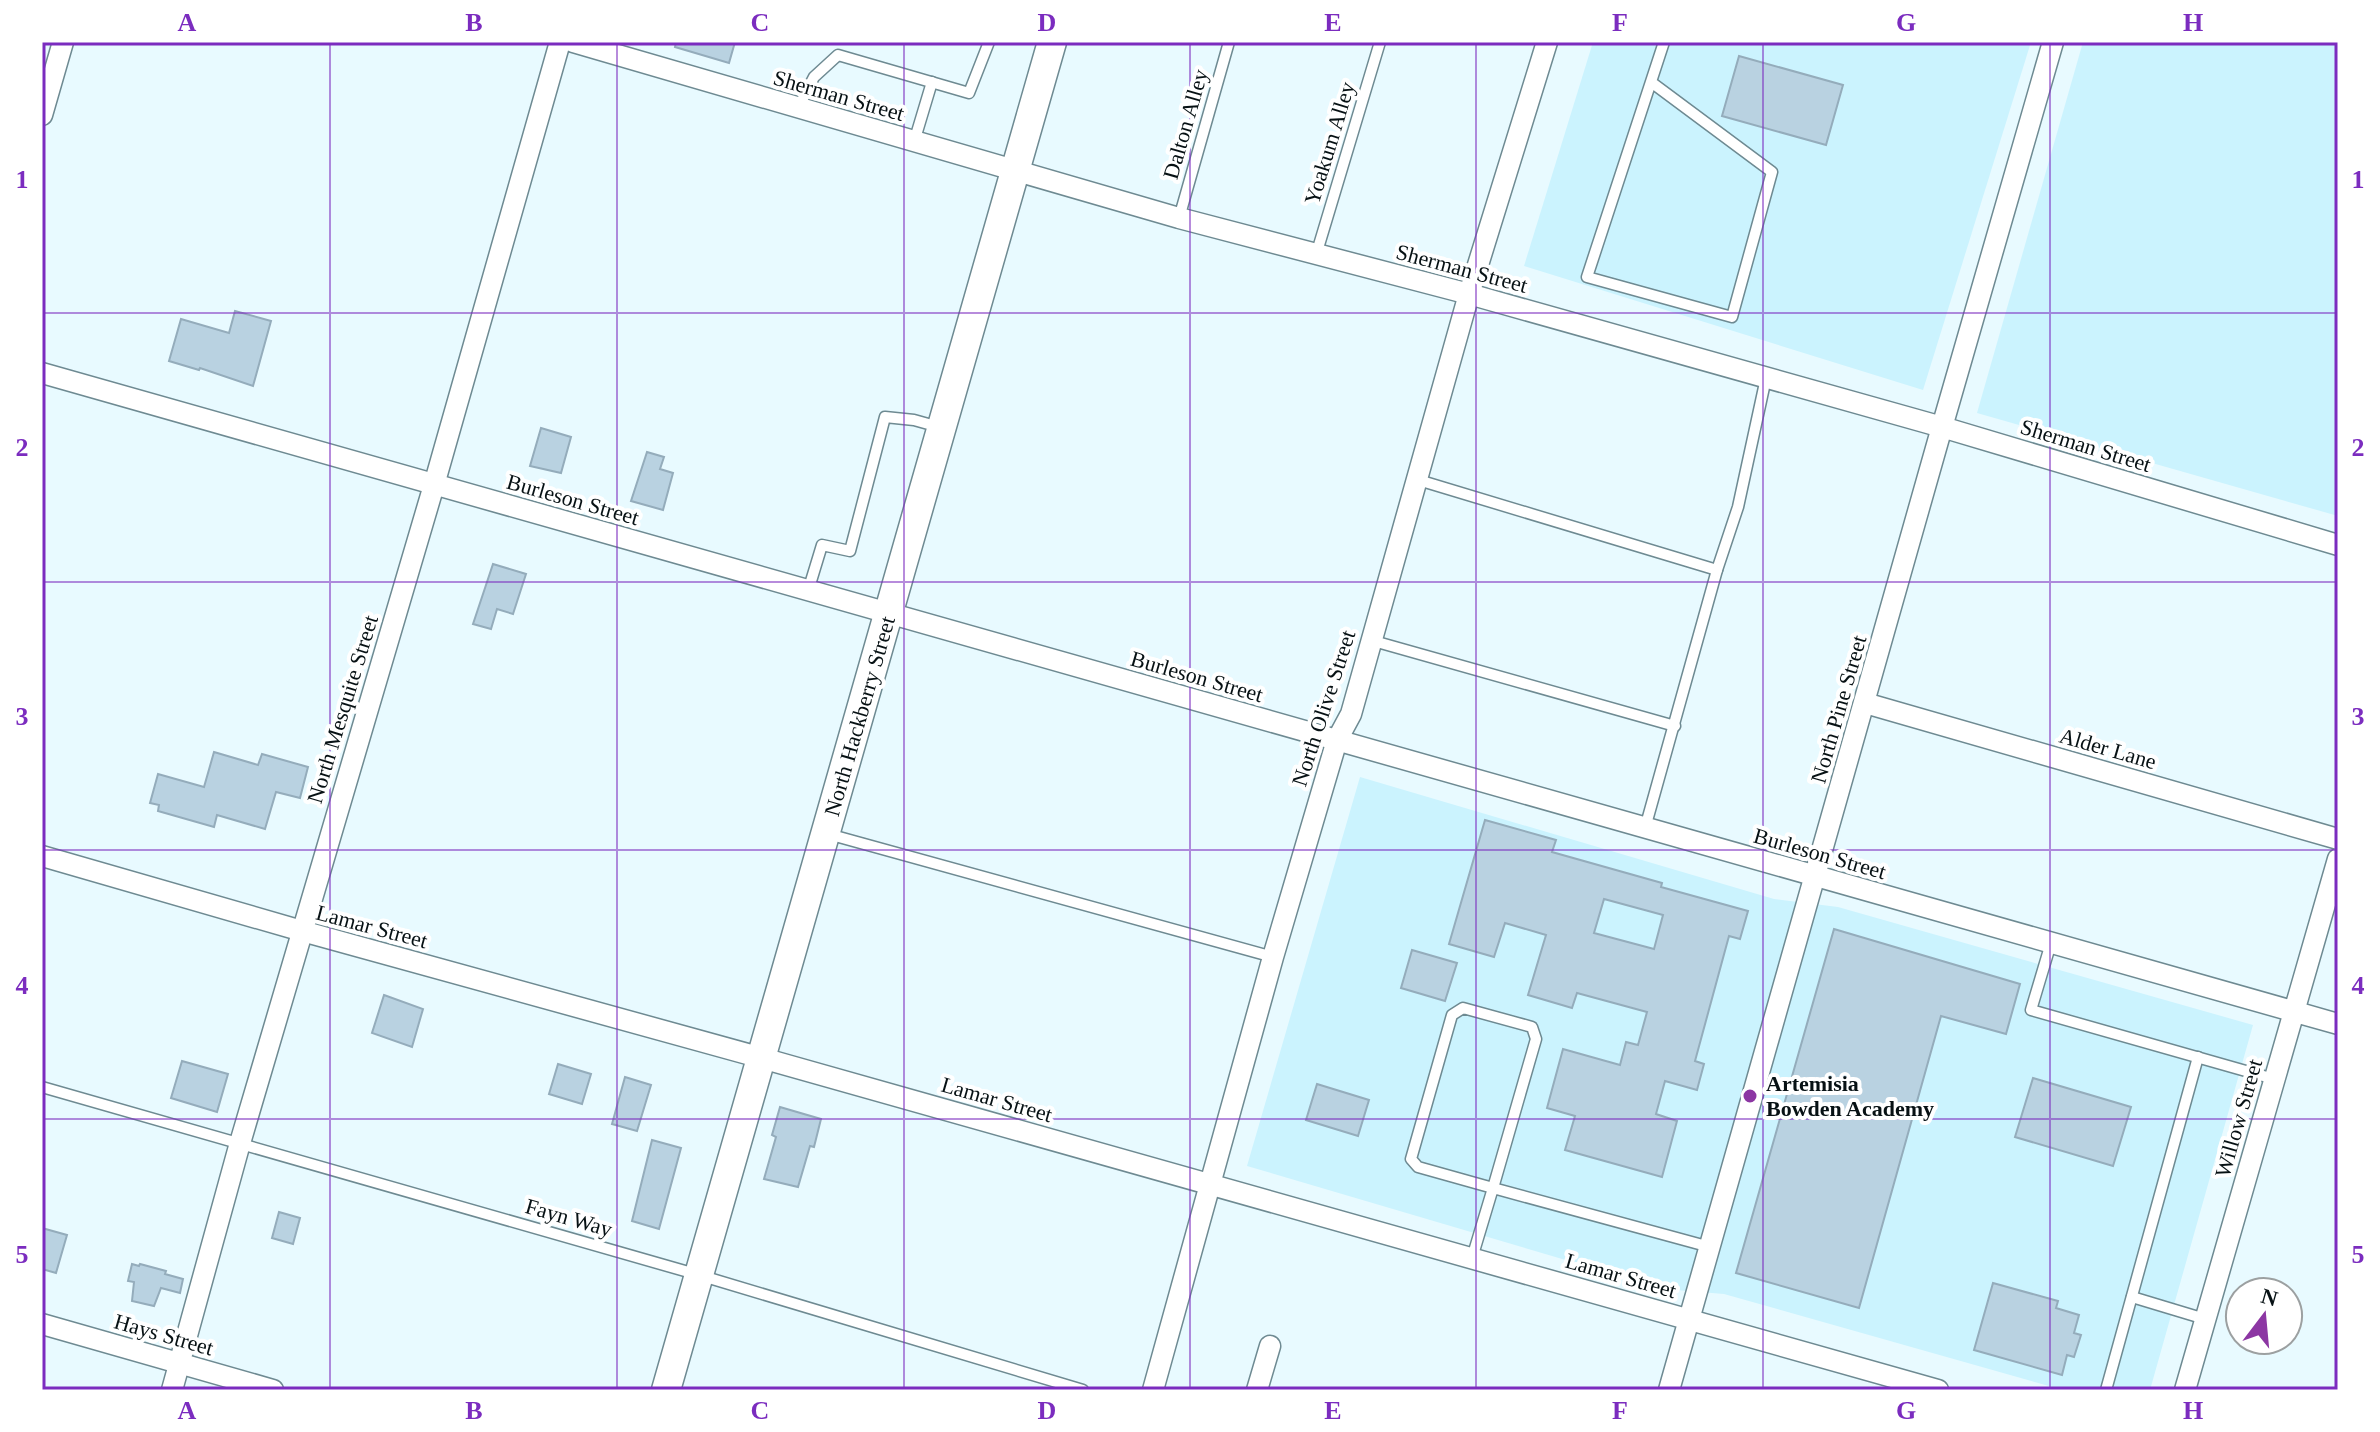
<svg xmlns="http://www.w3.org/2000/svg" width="2380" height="1432" font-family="'Times New Roman',serif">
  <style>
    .built { fill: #cbf3fe }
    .building { fill: #b9d2e1; stroke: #94acbb; stroke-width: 2; fill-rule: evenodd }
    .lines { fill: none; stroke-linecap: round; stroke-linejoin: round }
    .lane-casing { stroke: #6e8a92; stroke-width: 13 }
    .street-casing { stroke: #6e8a92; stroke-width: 23 }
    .secondary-casing { stroke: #6e8a92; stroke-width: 31 }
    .lane { stroke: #fff; stroke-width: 10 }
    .street { stroke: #fff; stroke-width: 20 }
    .secondary { stroke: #fff; stroke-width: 28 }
    .grid { fill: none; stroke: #7b2cbf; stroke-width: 2; stroke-opacity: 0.55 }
    .poi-dot { fill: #8c36a3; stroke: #fff; stroke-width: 3 }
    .labels { text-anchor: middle; stroke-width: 8; stroke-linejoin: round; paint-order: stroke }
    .street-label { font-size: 22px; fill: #071114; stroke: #fff }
    .poi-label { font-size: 22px; font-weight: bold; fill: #071114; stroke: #fff; text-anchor: start }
    .neatline { fill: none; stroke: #7b2cbf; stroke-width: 3 }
    .grid-label { font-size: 26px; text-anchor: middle; font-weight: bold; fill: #7b2cbf }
  </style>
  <rect width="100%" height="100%" fill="#e8faff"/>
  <g class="built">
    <path d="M1593,42H2031L1923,390L1524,266Z"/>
    <path d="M2083,42H2338V516L1977,413Z"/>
    <path d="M1360,777L1774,899L1838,907L2253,1025L2150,1390H2063L1724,1294L1664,1289L1247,1166Z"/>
  </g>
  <g class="building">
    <path d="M676,42H735L729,63L675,47Z"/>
    <path d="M1739,56L1843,85L1826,145L1722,116Z"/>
    <path d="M235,311L271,321L253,386L200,368L199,370L169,361L181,319L229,333Z"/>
    <path d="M541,428L571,437L561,473L530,466Z"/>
    <path d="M647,452L664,457L660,469L673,473L663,510L631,501Z"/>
    <path d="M493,564L526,574L513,614L497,609L491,629L473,624Z"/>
    <path d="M214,752L258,765L262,754L308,767L300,798L276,792L265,829L217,815L214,827L158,811L159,805L150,803L158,774L204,787Z"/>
    <path d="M1485,820L1556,840L1552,852L1662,883L1661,887L1748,911L1740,939L1729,936L1695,1061L1704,1064L1697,1090L1665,1081L1656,1114L1677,1121L1662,1177L1565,1150L1575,1116L1547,1108L1563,1049L1620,1065L1626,1042L1638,1045L1647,1012L1577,993L1572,1008L1528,995L1546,935L1505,923L1494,957L1449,944ZM1604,899L1663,915L1654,949L1594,933Z"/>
    <path d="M1834,929L2020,984L2006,1034L1941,1016L1859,1308L1736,1273Z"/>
    <path d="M1412,950L1457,963L1445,1001L1401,988Z"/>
    <path d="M384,995L423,1009L412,1047L372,1033Z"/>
    <path d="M182,1061L228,1074L217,1112L171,1098Z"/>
    <path d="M558,1064L591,1074L582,1104L549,1094Z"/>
    <path d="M625,1077L651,1085L637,1131L612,1124Z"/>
    <path d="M2033,1078L2131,1107L2113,1166L2015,1137Z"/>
    <path d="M1317,1084L1369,1100L1358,1136L1306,1120Z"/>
    <path d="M780,1107L821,1119L814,1147L810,1146L798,1187L764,1179L776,1137L772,1135Z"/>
    <path d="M652,1140L681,1148L659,1229L632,1221Z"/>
    <path d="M279,1212L300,1218L293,1244L272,1238Z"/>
    <path d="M42,1228L67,1235L56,1273L42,1269Z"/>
    <path d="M132,1264L139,1266L140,1264L166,1271L165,1274L183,1279L180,1293L161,1288L154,1306L132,1301L134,1282L128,1281Z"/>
    <path d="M1993,1283L2058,1301L2056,1308L2079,1315L2074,1333L2081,1335L2074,1357L2067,1355L2062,1375L1974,1350Z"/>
  </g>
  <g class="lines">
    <g class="lane-casing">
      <g id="lane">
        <path d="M1651,82L1772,172L1732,317L1587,277L1664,42"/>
        <path d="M798,108L814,77L838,55L969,93L989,42"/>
        <path d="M914,142L932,82"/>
        <path d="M1179,218L1229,42"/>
        <path d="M1316,255L1380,42"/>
        <path d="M1415,479L1717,570L1645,828"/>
        <path d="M1717,570L1738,507L1766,378"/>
        <path d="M808,591L822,545L850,551L885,417L914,420L939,427"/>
        <path d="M1370,640L1675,726"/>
        <path d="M828,834L1273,957"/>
        <path d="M2051,943L2031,1010L2274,1079"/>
        <path d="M1463,1008L1532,1027L1536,1039L1493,1188L1418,1167L1411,1159L1452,1015Z"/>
        <path d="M42,1087L699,1275L1083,1390"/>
        <path d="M1472,1258L1493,1188L1710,1247"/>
        <path d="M2132,1297L2205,1319"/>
        <path d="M2106,1390L2198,1057"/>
      </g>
    </g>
    <g class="street-casing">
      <g id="street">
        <path d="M573,42L1179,218L1469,294L1942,427L2338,545"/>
        <path d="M42,115L63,42"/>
        <path d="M42,373L2338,1024"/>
        <path d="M1865,703L2338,839"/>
        <path d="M42,856L302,931L762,1058L1938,1390"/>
        <path d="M42,1324L273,1390"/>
        <path d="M172,1390L240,1143L434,485L560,42"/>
        <path d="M1153,1390L1273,957L1337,740L1351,714L1469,294L1547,42"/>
        <path d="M1257,1390L1270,1346"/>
        <path d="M1669,1390L1942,427L2053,42"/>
        <path d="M2185,1390L2338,859"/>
      </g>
    </g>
    <g class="secondary-casing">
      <path id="secondary" d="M666,1390L1052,42"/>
    </g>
    <use href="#lane" class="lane"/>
    <use href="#street" class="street"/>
    <use href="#secondary" class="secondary"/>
  </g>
  <path class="grid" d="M330,42V1390M617,42V1390M904,42V1390M1190,42V1390M1476,42V1390M1763,42V1390M2050,42V1390M42,313H2338M42,582H2338M42,850H2338M42,1119H2338"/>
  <circle class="poi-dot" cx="1750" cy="1096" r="8"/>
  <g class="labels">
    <g class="street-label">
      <text transform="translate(839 95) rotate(16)" y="8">Sherman Street</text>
      <text transform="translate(1185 124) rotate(-74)" y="8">Dalton Alley</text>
      <text transform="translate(1329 143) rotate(-73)" y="8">Yoakum Alley</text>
      <text transform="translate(1462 268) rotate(15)" y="8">Sherman Street</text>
      <text transform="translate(2086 445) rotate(17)" y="8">Sherman Street</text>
      <text transform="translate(573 499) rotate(16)" y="8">Burleson Street</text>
      <text transform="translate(1197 676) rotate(16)" y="8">Burleson Street</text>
      <text transform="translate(1323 708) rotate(-72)" y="8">North Olive Street</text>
      <text transform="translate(342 709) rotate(-73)" y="8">North Mesquite Street</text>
      <text transform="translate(1838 709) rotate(-74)" y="8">North Pine Street</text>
      <text transform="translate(859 716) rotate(-74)" y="8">North Hackberry Street</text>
      <text transform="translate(2108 748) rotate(16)" y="8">Alder Lane</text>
      <text transform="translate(1820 853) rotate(16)" y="8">Burleson Street</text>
      <text transform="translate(372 926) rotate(15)" y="8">Lamar Street</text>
      <text transform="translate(997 1099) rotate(16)" y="8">Lamar Street</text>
      <text transform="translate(2238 1118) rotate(-74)" y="8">Willow Street</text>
      <text transform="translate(569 1217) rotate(16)" y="8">Fayn Way</text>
      <text transform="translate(1621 1275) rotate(16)" y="8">Lamar Street</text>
      <text transform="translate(164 1334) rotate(16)" y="8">Hays Street</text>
    </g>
    <g class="poi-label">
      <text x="1766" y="1091">Artemisia<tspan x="1766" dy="25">Bowden Academy</tspan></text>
    </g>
  </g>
  <rect width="2380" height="1432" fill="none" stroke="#ffffff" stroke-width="88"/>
  <g transform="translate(2264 1316) rotate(16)"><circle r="38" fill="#ffffff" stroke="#9ca0a1" stroke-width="2"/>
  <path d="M0-6L14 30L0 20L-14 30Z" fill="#8c36a3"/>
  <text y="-12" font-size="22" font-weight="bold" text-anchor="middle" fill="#071114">N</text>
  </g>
  <rect x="44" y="44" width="2292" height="1344" class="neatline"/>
  <g class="grid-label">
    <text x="187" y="31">A</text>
    <text x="474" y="31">B</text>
    <text x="760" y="31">C</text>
    <text x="1047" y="31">D</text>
    <text x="1333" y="31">E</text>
    <text x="1620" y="31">F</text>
    <text x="1906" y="31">G</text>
    <text x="2193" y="31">H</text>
    <text x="22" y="188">1</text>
    <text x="2358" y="188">1</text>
    <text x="22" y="456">2</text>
    <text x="2358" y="456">2</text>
    <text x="22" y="725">3</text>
    <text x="2358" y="725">3</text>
    <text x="22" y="994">4</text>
    <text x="2358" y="994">4</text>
    <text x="22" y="1263">5</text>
    <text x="2358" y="1263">5</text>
    <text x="187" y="1419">A</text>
    <text x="474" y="1419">B</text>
    <text x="760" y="1419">C</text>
    <text x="1047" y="1419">D</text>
    <text x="1333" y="1419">E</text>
    <text x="1620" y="1419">F</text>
    <text x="1906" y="1419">G</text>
    <text x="2193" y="1419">H</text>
  </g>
</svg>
